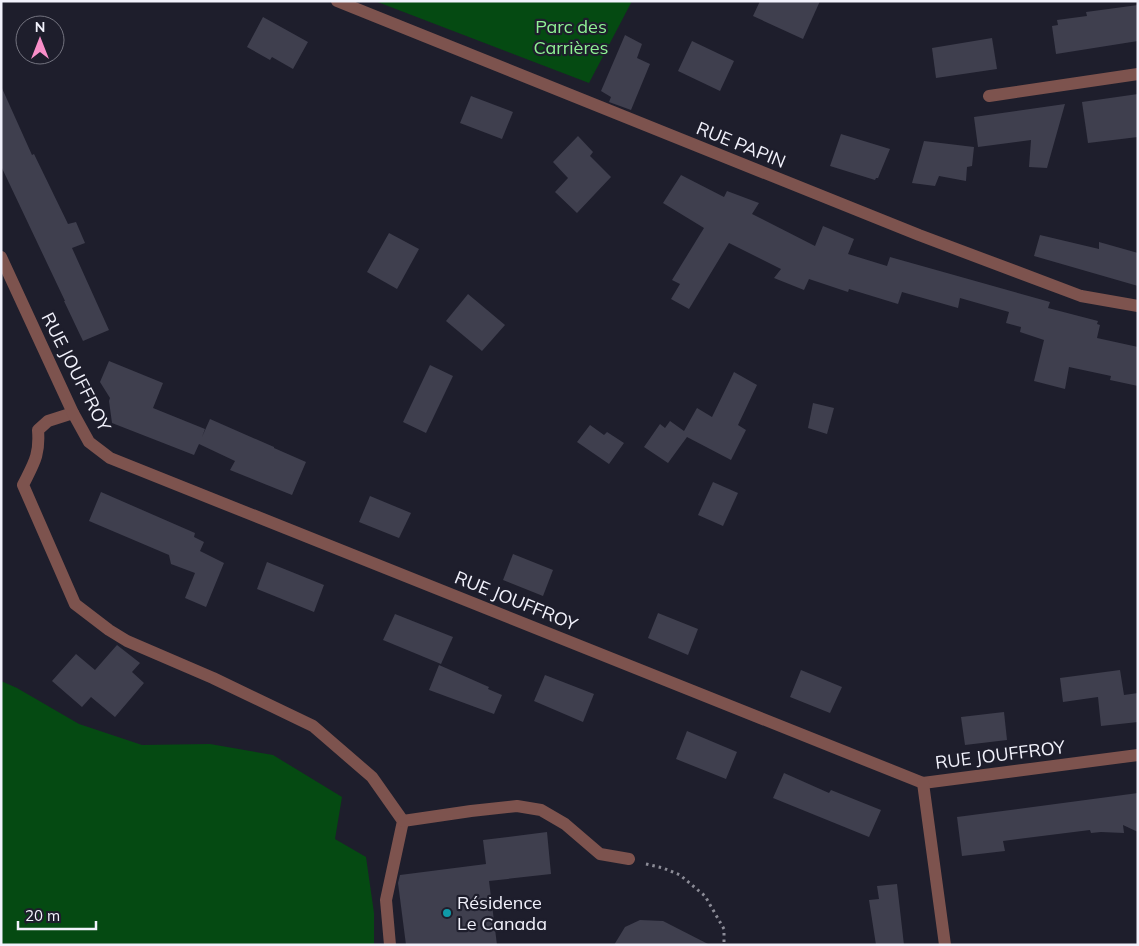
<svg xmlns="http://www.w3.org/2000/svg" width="1139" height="946" font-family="Mulish,sans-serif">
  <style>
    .green { fill: #054a12 }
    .building { fill: #3f3f4e }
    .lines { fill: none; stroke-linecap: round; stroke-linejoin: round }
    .path { stroke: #8c8c97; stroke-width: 3; stroke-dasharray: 2.5 4; stroke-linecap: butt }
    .service { stroke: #7d534e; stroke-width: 12 }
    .minor { stroke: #7d534e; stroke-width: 12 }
    .culture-dot { fill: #0f9aa8; stroke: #1e1e2c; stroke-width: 2 }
    .labels { text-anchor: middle; stroke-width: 4.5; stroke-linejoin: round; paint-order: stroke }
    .park-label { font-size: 18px; fill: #90f295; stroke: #1e1e2c }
    .street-label { font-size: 18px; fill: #f2f2fc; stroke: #1e1e2c }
    .poi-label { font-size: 18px; fill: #f2f2fc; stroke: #1e1e2c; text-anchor: start }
  </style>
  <rect width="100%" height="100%" fill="#1e1e2c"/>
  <g class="green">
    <path d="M375,1H632L589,83Z"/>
    <path d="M1,681L17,688L79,724L142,745L210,744L273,755L342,797L335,839L366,857L374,913V945H1Z"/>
  </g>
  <g class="building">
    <path d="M760,1H820L803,39L753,16Z"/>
    <path d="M1138,5V41L1056,54L1052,26L1058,25L1057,20L1087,16L1086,12Z"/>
    <path d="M263,17L308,42L293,69L272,57L270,60L247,47Z"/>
    <path d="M625,35L642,44L637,58L650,64L631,110L609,102L611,97L601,91Z"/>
    <path d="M992,38L997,69L936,78L932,48Z"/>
    <path d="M692,41L734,61L720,91L678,71Z"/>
    <path d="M1,86L32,155L34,154L68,224L76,222L85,243L72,248L109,330L83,341L64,301H65L1,166Z"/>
    <path d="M1138,94V137L1088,143L1082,102Z"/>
    <path d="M471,96L513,112L502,139L460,123Z"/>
    <path d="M1065,104L1047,168L1029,167L1031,140L978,147L974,117Z"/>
    <path d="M841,134L890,149L878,178H876L875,180L830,166Z"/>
    <path d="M578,136L593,152L590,156L611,177L577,213L555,192L568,178L553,162Z"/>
    <path d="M924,141L974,147L972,166L967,167L966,181L939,176L935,186L912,183Z"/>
    <path d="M681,175L724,197L727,191L759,203L752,214L815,246L823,226L854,239L848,254L887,266L890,257L1050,302L1048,308L1098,321L1097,324L1100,325L1097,338L1138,347V386L1110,380L1111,376L1069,367L1065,389L1034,381L1044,340L1020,332L1021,327L1006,323L1009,312L960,298L958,308L902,292L898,304L849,289L848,292L809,279L804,290L774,278L781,269L729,243L689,309L671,299L680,284L672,280L704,228L663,203Z"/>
    <path d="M389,233L419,249L397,289L367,272Z"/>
    <path d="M1040,235L1099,249V242L1138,253V286L1034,256Z"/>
    <path d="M468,294L505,325L482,351L446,321Z"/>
    <path d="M109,361L163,383L153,408L205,429L202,437L210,419L274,447V448L306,462L292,495L230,470L235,461L199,444L194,455L112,423L109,401L110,398L100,382Z"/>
    <path d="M430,365L453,376L426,433L403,422Z"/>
    <path d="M734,372L757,385L738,425L746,430L731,460L687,437L668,463L644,447L660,424L665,428L670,421L684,431L697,408L712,417Z"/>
    <path d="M813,403L834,408L827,434L808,428Z"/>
    <path d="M590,425L604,435L607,432L624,443L609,464L577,442Z"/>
    <path d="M713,482L738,493L723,526L698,515Z"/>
    <path d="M101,492L195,533L194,537L204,542L200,551L224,563L206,607L185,598L195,573L171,564L169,555L89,521Z"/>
    <path d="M370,496L411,513L399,538L359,522Z"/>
    <path d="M513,554L553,570L543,596L503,580Z"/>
    <path d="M267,562L324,585L314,612L257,589Z"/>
    <path d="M658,613L698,629L688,655L648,638Z"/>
    <path d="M395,614L453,637L441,664L383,640Z"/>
    <path d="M117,645L140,663L132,672L144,683L115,717L91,697L82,707L52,681L76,654L95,670Z"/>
    <path d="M439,665L489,687L488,689L502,695L494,714L429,690Z"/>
    <path d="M801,670L842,687L830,713L790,697Z"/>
    <path d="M1120,670L1124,695L1138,693V722L1101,726L1098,697L1063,702L1060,678Z"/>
    <path d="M545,675L594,694L583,722L534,701Z"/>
    <path d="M1004,712L1007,740L965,745L961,717Z"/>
    <path d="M687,731L737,752L726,779L676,759Z"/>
    <path d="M784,773L829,793L831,790L881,810L869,837L773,798Z"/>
    <path d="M1138,793V832L1123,825L1124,833L1101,832L1091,833L1090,830L1003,841L1005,851L962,856L957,817Z"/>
    <path d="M547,832L551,874L489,881L497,945H406L398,883L400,875L486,864L483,840Z"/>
    <path d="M897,884L904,945H876L869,900L879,899L877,886Z"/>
    <path d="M640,920L663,921L710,945H614L625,927Z"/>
  </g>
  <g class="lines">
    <path class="path" d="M646,864L663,868L680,875L705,896L724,929V945"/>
    <g class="service">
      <path d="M73,413L48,421L38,430C40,455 34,463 23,485L75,604L109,630L127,641L213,678L313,726L372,777L403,821L386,900L390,945"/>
      <path d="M403,821L471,811L517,806L541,810L565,824L600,854L629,859"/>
    </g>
    <g class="minor">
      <path d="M337,1L919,235L1081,296L1138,306"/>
      <path d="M989,96L1138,74"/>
      <path d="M1,257L73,413L89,442L110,458L923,783L1138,755"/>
      <path d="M923,783L945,945"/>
    </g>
  </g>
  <circle class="culture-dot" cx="447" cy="913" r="5"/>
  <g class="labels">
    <g class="park-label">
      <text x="571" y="33">Parc des<tspan x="571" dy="21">Carrières</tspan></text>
    </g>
    <g class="street-label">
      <text transform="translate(741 145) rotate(22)" y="6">RUE PAPIN</text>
      <text transform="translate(76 372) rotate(63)" y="6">RUE JOUFFROY</text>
      <text transform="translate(516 601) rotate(22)" y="6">RUE JOUFFROY</text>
      <text transform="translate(1000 755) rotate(-7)" y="6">RUE JOUFFROY</text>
    </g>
    <g class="poi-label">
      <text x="457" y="909">Résidence<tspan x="457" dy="21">Le Canada</tspan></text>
    </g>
  </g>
  <rect width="1139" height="946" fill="none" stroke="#f2f2fc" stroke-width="5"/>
  <g transform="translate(40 40)"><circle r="24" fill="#1e1e2c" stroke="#73737f"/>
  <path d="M0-4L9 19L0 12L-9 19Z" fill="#f98fc9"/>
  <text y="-8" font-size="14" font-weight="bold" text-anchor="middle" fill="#f2f2fc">N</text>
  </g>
  <path d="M18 921v8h78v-8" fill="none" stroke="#f2f2fc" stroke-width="2.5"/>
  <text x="25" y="921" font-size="15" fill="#f2f2fc" stroke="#1e1e2c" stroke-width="4" paint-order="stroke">20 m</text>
</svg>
